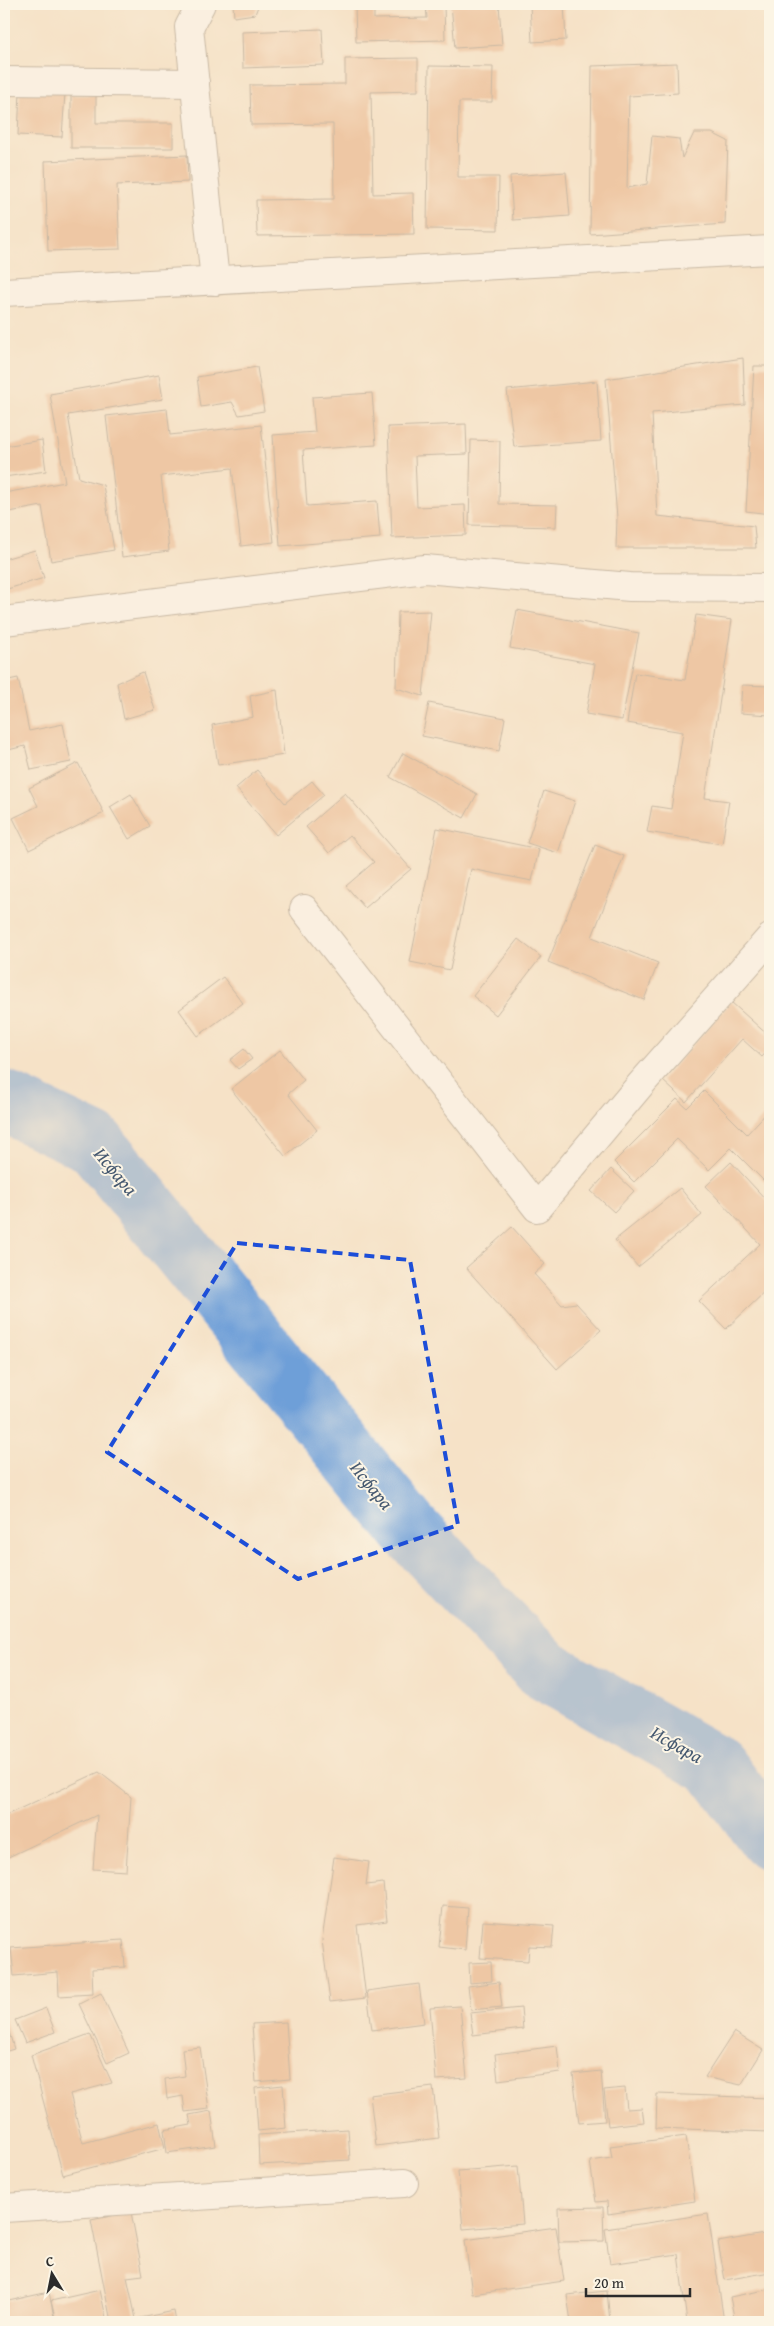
<svg xmlns="http://www.w3.org/2000/svg" width="774" height="2326" font-family="'Gentium Book Plus',serif">
  <style>
    .lines { fill: none; stroke-linecap: round; stroke-linejoin: round }
    .river { stroke: #6e9fd8; stroke-width: 62 }
    .building { fill: #e5a77a }
    .minor-casing { stroke: #908679; stroke-width: 30 }
    .minor { stroke: #fff; stroke-width: 28 }
    .marked { fill: none; stroke: #1d4ed8; stroke-width: 4; stroke-dasharray: 10 6; stroke-linejoin: round }
    .labels { text-anchor: middle; stroke-width: 4; stroke-linejoin: round; paint-order: stroke }
    .water-label { font-size: 19px; font-style: italic; fill: #465970; stroke: #fcf5e5 }
  </style>
  <rect width="100%" height="100%" fill="#fcf5e5"/>
  <filter id="ink" filterUnits="userSpaceOnUse"><feTurbulence type="fractalNoise" baseFrequency=".02" numOctaves="2"/><feDisplacementMap in="SourceGraphic" scale="10" xChannelSelector="R" yChannelSelector="G"/><feConvolveMatrix kernelMatrix="1 2 1 2 8 2 1 2 1" color-interpolation-filters="sRGB"/></filter>
  <filter id="wash" filterUnits="userSpaceOnUse"><feTurbulence type="fractalNoise" baseFrequency=".0096" numOctaves="4" result="noise"/><feDisplacementMap in="SourceGraphic" scale="20" xChannelSelector="R" yChannelSelector="G"/><feGaussianBlur stdDeviation="1.12" result="paint"/><feColorMatrix in="noise" values="0 0 0 0 0 0 0 0 0 0 0 0 0 0 0 0 0 1.4 0 .05"/><feComposite in="paint" operator="in"/></filter>
  <g filter="url(#wash)">
    <rect width="100%" height="100%" fill="#f5e2c7"/>
    <g class="lines">
      <path class="river" d="M4,1101L95,1144L408,1528L543,1669L715,1766L770,1839"/>
    </g>
    <g id="blocks">
      <g class="building">
        <path d="M233,4H259L255,14L234,17Z"/>
        <path d="M355,4H374V19L427,18L426,4H444L445,40L356,42Z"/>
        <path d="M451,4H499L502,45L455,48Z"/>
        <path d="M530,4H564L566,40L532,42Z"/>
        <path d="M322,29L324,65L243,68L242,32Z"/>
        <path d="M418,58V91L371,92L373,194L413,193L414,234L257,236L256,200L334,199L333,124L251,125L250,85L345,84V59Z"/>
        <path d="M677,63L678,93L629,96L627,188L647,184L652,136L679,139L682,158L694,133H712L728,141L725,224L590,234L592,66Z"/>
        <path d="M429,66L493,67L492,102H459L458,177H499L498,230L427,229Z"/>
        <path d="M20,92L65,93L62,137L18,135Z"/>
        <path d="M71,95H96V123H173V148H71Z"/>
        <path d="M187,155L188,182L117,185L120,249L48,251L45,161Z"/>
        <path d="M566,172L570,216L513,220L510,176Z"/>
        <path d="M4,193H6L7,238H4Z"/>
        <path d="M743,358L745,405L652,413L657,516L754,526L756,548H616L617,518L606,379Z"/>
        <path d="M754,366H770V514L746,511Z"/>
        <path d="M257,367L264,411L239,415L232,402L201,407L197,377Z"/>
        <path d="M159,375L163,399L68,415L79,478L103,485L114,550L51,561L42,506L4,513V493L65,482L50,394Z"/>
        <path d="M597,381L601,441L514,447L507,390Z"/>
        <path d="M372,393L376,445L303,450L307,506L377,501L380,538L280,546L273,435L315,432L312,397Z"/>
        <path d="M167,409L170,435L261,425L274,542L241,546L232,468L161,476L169,551L122,557L106,416Z"/>
        <path d="M466,424L467,454L415,456L417,507L465,505L466,535L392,538L388,427Z"/>
        <path d="M42,440L46,471L4,477V446Z"/>
        <path d="M471,440L500,441L499,504L557,505L556,527L469,525Z"/>
        <path d="M35,550L44,578L4,590V559Z"/>
        <path d="M517,610L639,633L622,720L586,714L595,664L510,648Z"/>
        <path d="M431,611L423,696L396,688L398,612Z"/>
        <path d="M696,615L732,620L705,798L729,801L722,844L647,832L652,806L671,809L683,732L627,723L635,673L685,680Z"/>
        <path d="M143,672L155,710L124,719L117,683Z"/>
        <path d="M18,678L29,731L63,724L71,762L31,770L25,746L4,751V681Z"/>
        <path d="M742,685L770,686V715L740,713Z"/>
        <path d="M277,690L284,755L218,765L212,725L253,717L250,696Z"/>
        <path d="M429,703L505,718L499,751L422,736Z"/>
        <path d="M403,753L477,794L464,818L390,777Z"/>
        <path d="M78,763L104,813L29,850L13,818L38,806L29,788Z"/>
        <path d="M257,770L285,803L312,781L324,795L276,835L236,788Z"/>
        <path d="M544,791L575,801L558,853L527,843Z"/>
        <path d="M345,793L411,869L365,908L346,886L374,862L350,835L329,853L306,827Z"/>
        <path d="M131,794L150,826L129,839L110,807Z"/>
        <path d="M437,828L539,849L532,881L471,869L450,970L410,962Z"/>
        <path d="M595,845L624,856L592,937L658,963L644,1000L548,962Z"/>
        <path d="M518,939L541,957L496,1015L473,996Z"/>
        <path d="M223,977L243,1003L198,1036L179,1010Z"/>
        <path d="M731,1002L770,1037V1048L762,1057L742,1039L686,1102L662,1080Z"/>
        <path d="M244,1049L252,1059L238,1069L230,1060Z"/>
        <path d="M280,1050L304,1080L288,1094L317,1130L285,1156L231,1089Z"/>
        <path d="M704,1091L747,1134L770,1109V1146L768,1148L770,1151V1187L731,1148L709,1170L677,1139L634,1182L614,1162L677,1099L687,1108Z"/>
        <path d="M731,1162L770,1204V1287L726,1329L699,1301L760,1244L706,1186Z"/>
        <path d="M611,1169L634,1191L614,1212L591,1191Z"/>
        <path d="M680,1188L702,1215L638,1267L615,1240Z"/>
        <path d="M512,1227L545,1264L534,1274L562,1305L576,1303L601,1330L557,1369L466,1268Z"/>
        <path d="M99,1772L131,1797L126,1871L93,1869L97,1815L4,1859V1816Z"/>
        <path d="M334,1857L369,1862L366,1885L383,1883L387,1921L357,1925L366,1998L330,2002L322,1940Z"/>
        <path d="M443,1906L468,1908L465,1950L439,1947Z"/>
        <path d="M483,1921L554,1926L552,1947L529,1946L528,1961L480,1958Z"/>
        <path d="M123,1940L125,1967L92,1969L93,1994L59,1996L58,1972L14,1976L11,1948Z"/>
        <path d="M491,1962L492,1981L470,1983L469,1963Z"/>
        <path d="M499,1982L502,2007L471,2010L468,1986Z"/>
        <path d="M419,1984L424,2023L372,2030L367,1991Z"/>
        <path d="M101,1993L129,2053L107,2063L79,2004Z"/>
        <path d="M460,2006L467,2078L436,2080L430,2008Z"/>
        <path d="M46,2008L55,2032L25,2043L15,2020Z"/>
        <path d="M521,2008L523,2029L473,2035L470,2013Z"/>
        <path d="M4,2015L14,2049L4,2052Z"/>
        <path d="M286,2022L290,2079L256,2082L252,2024Z"/>
        <path d="M734,2032L763,2050L741,2085L705,2077Z"/>
        <path d="M90,2034L112,2083L70,2094L83,2143L159,2123L165,2148L63,2175L31,2055Z"/>
        <path d="M557,2046L560,2072L498,2080L495,2054Z"/>
        <path d="M200,2047L209,2109L185,2112L183,2096L167,2099L165,2079L185,2076L182,2049Z"/>
        <path d="M601,2071L605,2121L579,2123L573,2074Z"/>
        <path d="M283,2085L286,2128L258,2131L255,2088Z"/>
        <path d="M433,2087L439,2138L376,2146L370,2095Z"/>
        <path d="M625,2088L627,2109L642,2108L644,2122L608,2126L604,2090Z"/>
        <path d="M657,2094L770,2098V2132L656,2128Z"/>
        <path d="M211,2111L216,2146L167,2153L164,2130L191,2125L189,2115Z"/>
        <path d="M348,2129L350,2160L259,2165L258,2135Z"/>
        <path d="M686,2136L695,2201L608,2214L607,2201L596,2202L590,2161L612,2158L610,2146Z"/>
        <path d="M518,2166L523,2224L463,2229L458,2171Z"/>
        <path d="M603,2207L604,2241L559,2242L558,2208Z"/>
        <path d="M131,2212L143,2275L127,2277L136,2319L174,2311L176,2322H111L91,2220Z"/>
        <path d="M708,2214L724,2322H687L678,2254L610,2264L605,2229Z"/>
        <path d="M556,2227L564,2281L472,2294L465,2240Z"/>
        <path d="M770,2233V2272L725,2280L718,2242Z"/>
        <path d="M770,2289V2322H735L730,2297Z"/>
        <path d="M100,2290L107,2322H56L51,2301Z"/>
        <path d="M607,2291L610,2322H571L567,2295Z"/>
        <path d="M49,2292L55,2322H4V2302Z"/>
      </g>
    </g>
  </g>
  <g filter="url(#ink)">
    <use href="#blocks" fill-opacity="0" stroke="#908679" stroke-width="1"/>
    <g class="lines">
      <g class="minor-casing">
        <g id="minor">
          <path d="M201,4L189,27L215,281"/>
          <path d="M4,81L195,83"/>
          <path d="M4,292L770,250"/>
          <path d="M4,621L425,569L630,587L770,588"/>
          <path d="M304,909L537,1208L641,1084L770,938"/>
          <path d="M4,2208L404,2183"/>
        </g>
      </g>
      <use href="#minor" class="minor"/>
    </g>
  </g>
  <path d="M0 0H774V2326H0ZM237,1243L410,1260L458,1525L298,1579L107,1452Z" fill="#f5e2c7" fill-opacity=".55" fill-rule="evenodd"/>
  <path class="marked" d="M237,1243L410,1260L458,1525L298,1579L107,1452Z"/>
  <g class="labels">
    <g class="water-label">
      <text transform="translate(116 1171) rotate(50)" y="7">Исфара</text>
      <text transform="translate(372 1485) rotate(51)" y="7">Исфара</text>
      <text transform="translate(677 1744) rotate(29)" y="7">Исфара</text>
    </g>
  </g>
  <rect width="774" height="2326" fill="none" stroke="#fcf5e5" stroke-width="20"/>
  <g transform="translate(52 2274) rotate(350)" stroke="#fcf5e5" stroke-width="4" paint-order="stroke">
  <path d="M0-4L9 19L0 12L-9 19Z" fill="#2b2b2b"/>
  <text y="-8" font-size="14" font-weight="bold" text-anchor="middle" fill="#2b2b2b">С</text>
  </g>
  <path d="M586 2288v8h104v-8" fill="none" stroke="#2b2b2b" stroke-width="2.5"/>
  <text x="594" y="2288" font-size="15" fill="#2b2b2b" stroke="#fcf5e5" stroke-width="4" paint-order="stroke">20 m</text>
</svg>
